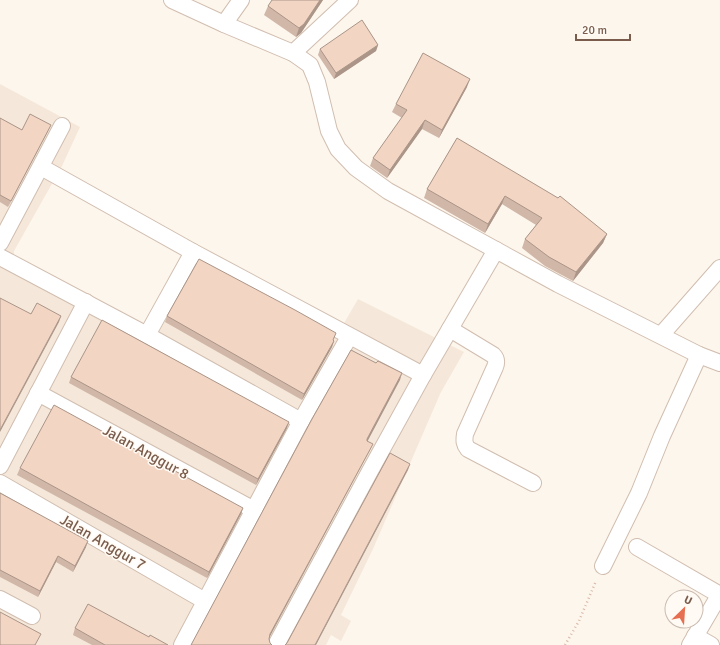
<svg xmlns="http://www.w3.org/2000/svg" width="720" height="645" font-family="Signika,sans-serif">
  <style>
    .residential { fill: #f5e8da }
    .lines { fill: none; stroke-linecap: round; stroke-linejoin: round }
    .street-casing { stroke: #d1beb0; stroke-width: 18 }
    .path { stroke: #d9b8a5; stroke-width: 2.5; stroke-dasharray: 1 3; stroke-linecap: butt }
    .street { stroke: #fff; stroke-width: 16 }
    .wall { fill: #d1b7a8 }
    .shaded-wall { fill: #aa9588 }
    .building { fill: #f3d5c3; stroke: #aa9588 }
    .labels { text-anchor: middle; stroke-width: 3; stroke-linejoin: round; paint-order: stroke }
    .street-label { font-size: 15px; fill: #7a5c4d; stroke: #fffaf3 }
  </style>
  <rect width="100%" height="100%" fill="#fdf6ec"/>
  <path class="residential" d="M0,84L80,127L62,166L14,251V256L148,331L156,329L200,246L343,325L358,299L464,352L441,392L373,549L341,615L351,621L341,641L331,635L326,645H0Z"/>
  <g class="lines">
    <g class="street-casing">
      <g id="street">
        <path d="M172,0L224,24L293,53L310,65L317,82L329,131L338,149L356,168L388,191L558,284L699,355L720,363"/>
        <path d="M224,24L241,0"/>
        <path d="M293,53L350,0"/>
        <path d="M41,167L193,252L423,375"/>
        <path d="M0,243L62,126"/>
        <path d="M0,257L147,335L301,421"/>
        <path d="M450,329L493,355C497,359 497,362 495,367L465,434C464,441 464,444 468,449L533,483"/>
        <path d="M147,335L193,252"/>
        <path d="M661,335L720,268"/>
        <path d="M38,393L254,510"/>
        <path d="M0,466L86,302"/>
        <path d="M0,483L205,601"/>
        <path d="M637,547L720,595"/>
        <path d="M603,566L639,493L662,436L699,355"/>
        <path d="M0,599L32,616"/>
        <path d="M695,636L711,645"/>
        <path d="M182,645L301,421L349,337"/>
        <path d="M276,645L370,471L423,375L496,250"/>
        <path d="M690,645L720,594"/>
      </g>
    </g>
    <path class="path" d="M565,645L579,621L596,581"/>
    <use href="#street" class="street"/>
  </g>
  <g class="wall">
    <path d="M323,0L301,33L296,37L264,15L268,6Z"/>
    <path d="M378,45L376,51L334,79L318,55L320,49Z"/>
    <path d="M467,87L439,138L422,129L387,178L370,166L373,158L402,118L392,112L396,104Z"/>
    <path d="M0,118L22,130L48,131L8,207L0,202Z"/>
    <path d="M457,138L607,234L603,243L573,281L545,266L522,248L525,239L536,225L502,204L485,233L424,198L427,189Z"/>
    <path d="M167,316L334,341L332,347L302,400L165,322Z"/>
    <path d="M71,377L287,428L256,485L69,383Z"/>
    <path d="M20,468L243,508L241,514L207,578L17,475Z"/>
    <path d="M0,493L86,547L73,572L56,562L38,597L0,577Z"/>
    <path d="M75,628L149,637L168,645H92L73,635Z"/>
  </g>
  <g class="shaded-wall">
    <path d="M320,0H323L301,33L296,37L299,28Z"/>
    <path d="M378,45L376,51L334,79L336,73Z"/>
    <path d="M470,79L467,87L439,138L442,130Z"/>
    <path d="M425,120L422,129L387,178L390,170Z"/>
    <path d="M51,125L48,131L8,207L11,201Z"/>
    <path d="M505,196L502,204L485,233L488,224Z"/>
    <path d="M607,234L603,243L573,281L576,272Z"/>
    <path d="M61,316L59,322L0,432V430Z"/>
    <path d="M334,341L332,347L302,400L304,394Z"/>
    <path d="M402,373L400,380L365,446L367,439Z"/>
    <path d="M289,422L287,428L256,485L258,479Z"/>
    <path d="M373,444L370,450L268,640L270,634Z"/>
    <path d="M410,464L408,470L316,645H315Z"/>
    <path d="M243,508L241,514L207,578L209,572Z"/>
    <path d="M88,541L86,547L73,572L75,566Z"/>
    <path d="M58,556L56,562L38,597L40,591Z"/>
  </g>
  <g class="building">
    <path d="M272,0H320L304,24L299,28L268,6Z"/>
    <path d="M362,20L378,45L336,73L320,49Z"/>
    <path d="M423,53L470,79L442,130L425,120L390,170L373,158L407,110L396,104Z"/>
    <path d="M30,114L51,125L11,201L0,195V118L22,130Z"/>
    <path d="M457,138L558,198L560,196L607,234L576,272L549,257L525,239L542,218L505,196L488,224L427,189Z"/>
    <path d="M199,259L295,310L336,333L333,340L334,341L304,394L167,316Z"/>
    <path d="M0,298L31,314L37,303L61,316L0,430Z"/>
    <path d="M102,320L289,422L258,479L71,377Z"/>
    <path d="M351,350L376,363L378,361L402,373L367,439V441L373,444L270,634L269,639L270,643L272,645H191L312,419Z"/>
    <path d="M54,405L243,508L209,572L20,468Z"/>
    <path d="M390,453L410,464L315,645H285L287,643Z"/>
    <path d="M0,493L88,541L75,566L58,556L40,591L0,570Z"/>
    <path d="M88,604L149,637L150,635L168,645H105L75,628Z"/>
    <path d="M0,612L41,634L35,645H0Z"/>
  </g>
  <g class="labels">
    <g class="street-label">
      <text transform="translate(146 452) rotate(29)" y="5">Jalan Anggur 8</text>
      <text transform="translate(103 542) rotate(30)" y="5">Jalan Anggur 7</text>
    </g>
  </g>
  <g transform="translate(684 609) rotate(25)"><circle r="19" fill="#fffaf3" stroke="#cabbb1"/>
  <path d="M0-3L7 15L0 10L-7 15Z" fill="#e76f51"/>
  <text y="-6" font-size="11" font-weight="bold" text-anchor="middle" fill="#7a5c4d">U</text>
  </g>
  <path d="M576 34v6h54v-6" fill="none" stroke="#7a5c4d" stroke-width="2"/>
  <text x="582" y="34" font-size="12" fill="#7a5c4d" stroke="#fffaf3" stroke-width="3" paint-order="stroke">20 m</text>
</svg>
